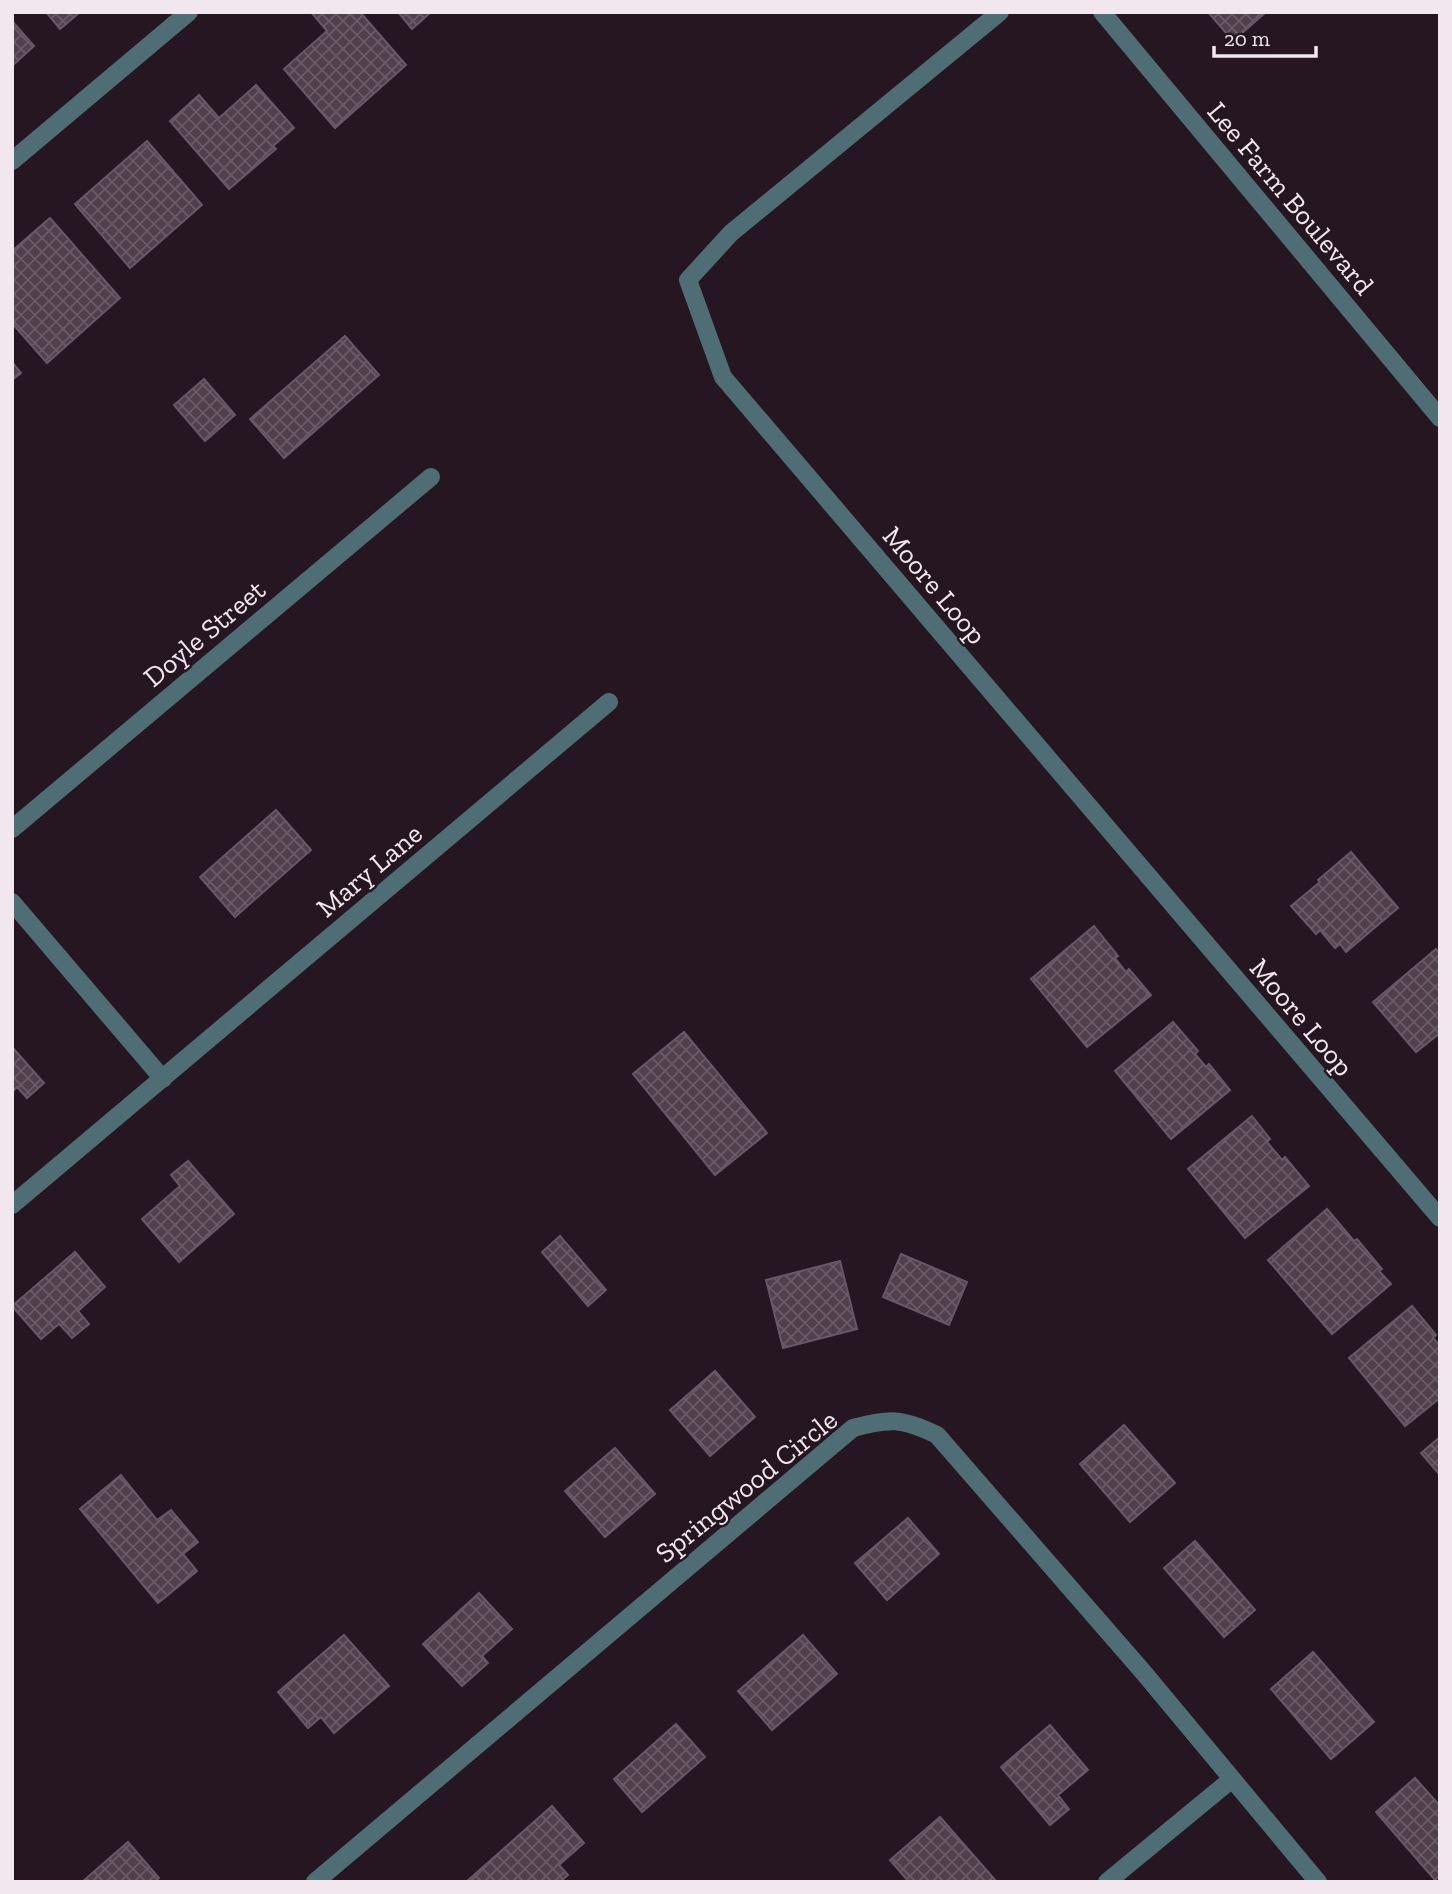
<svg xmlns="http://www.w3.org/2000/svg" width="1452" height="1894" font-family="'Zilla Slab',serif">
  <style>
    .building { fill: url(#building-cross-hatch); stroke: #6a5765; stroke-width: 2 }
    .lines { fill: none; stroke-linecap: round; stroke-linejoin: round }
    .minor { stroke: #4f6d75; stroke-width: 18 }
    .labels { text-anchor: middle; stroke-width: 5; stroke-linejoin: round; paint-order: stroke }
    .street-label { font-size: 28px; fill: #f2e7ef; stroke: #251621 }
  </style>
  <defs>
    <pattern id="building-cross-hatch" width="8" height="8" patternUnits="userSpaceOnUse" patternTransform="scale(1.75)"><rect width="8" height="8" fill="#513f4c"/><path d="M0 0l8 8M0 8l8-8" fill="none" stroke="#6a5b66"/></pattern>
  </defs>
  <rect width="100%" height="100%" fill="#251621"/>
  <g class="building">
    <path d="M46,12H80L60,29Z"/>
    <path d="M311,12H360L406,65L335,128L284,69L327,31Z"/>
    <path d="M398,12H431L412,29Z"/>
    <path d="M1208,12H1266L1233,41Z"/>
    <path d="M12,21L34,46L12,66Z"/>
    <path d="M256,85L294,128L273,146L276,149L229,189L170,121L199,95L219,118Z"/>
    <path d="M147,141L202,205L130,268L75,204Z"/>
    <path d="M50,218L120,298L47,363L12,323V251Z"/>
    <path d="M345,336L379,375L284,458L250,419Z"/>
    <path d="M12,362L21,373L12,380Z"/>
    <path d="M204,379L235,415L205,441L174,405Z"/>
    <path d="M276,810L311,850L235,917L200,877Z"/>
    <path d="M1351,852L1398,908L1346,952L1340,944L1335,948L1320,930L1316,934L1291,906L1320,882L1318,880Z"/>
    <path d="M1094,926L1118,956L1115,958L1126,972L1129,969L1151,995L1087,1047L1031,979Z"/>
    <path d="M1436,949L1440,954V1033L1416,1052L1373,1002Z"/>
    <path d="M1173,1022L1198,1051L1195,1054L1206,1067L1209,1064L1230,1090L1171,1139L1115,1071Z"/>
    <path d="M684,1032L767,1133L715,1175L633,1074Z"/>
    <path d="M12,1047L44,1083L27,1098L17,1087L12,1092Z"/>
    <path d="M1252,1116L1270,1139L1267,1142L1282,1160L1285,1157L1309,1186L1245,1238L1188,1169Z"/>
    <path d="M188,1161L234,1214L179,1262L142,1219L180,1186L171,1175Z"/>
    <path d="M1327,1209L1354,1241L1357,1239L1382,1269L1379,1271L1391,1284L1332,1334L1268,1260Z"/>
    <path d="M560,1236L606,1290L588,1306L542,1252Z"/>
    <path d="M75,1252L105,1287L78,1311L89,1324L72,1338L59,1324L41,1339L12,1306Z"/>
    <path d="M901,1254L967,1282L949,1325L883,1297Z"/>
    <path d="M840,1261L857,1329L783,1348L766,1280Z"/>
    <path d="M1412,1306L1436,1335L1433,1338L1440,1346V1398L1405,1426L1349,1358Z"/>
    <path d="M715,1371L755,1417L710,1456L670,1410Z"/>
    <path d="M1124,1425L1175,1483L1130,1522L1080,1464Z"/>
    <path d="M1440,1437V1475L1421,1453Z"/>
    <path d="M615,1448L655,1494L605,1537L565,1491Z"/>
    <path d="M121,1475L157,1520L171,1510L198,1542L183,1554L197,1571L158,1603L80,1509Z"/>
    <path d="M908,1518L939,1554L887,1600L855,1563Z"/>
    <path d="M1195,1541L1255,1610L1224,1637L1164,1568Z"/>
    <path d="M479,1593L512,1629L482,1656L488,1663L462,1686L423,1644Z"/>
    <path d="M344,1635L389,1686L334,1733L321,1717L308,1728L278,1692Z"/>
    <path d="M803,1635L837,1674L772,1730L738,1691Z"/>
    <path d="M1313,1652L1374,1722L1331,1759L1271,1689Z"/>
    <path d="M676,1724L705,1757L642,1812L614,1779Z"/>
    <path d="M1050,1725L1088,1770L1058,1795L1069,1809L1050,1825L1001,1767Z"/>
    <path d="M1415,1778L1440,1806V1875L1435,1880L1376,1812Z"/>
    <path d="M552,1806L584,1843L559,1865L568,1875L560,1882H466Z"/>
    <path d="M940,1817L996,1881L995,1882H909L890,1860Z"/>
    <path d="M128,1842L159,1878L155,1882H82Z"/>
  </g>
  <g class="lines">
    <g class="minor">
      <path d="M1000,12L731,233L688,280L723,377L1440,1218"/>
      <path d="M1102,12L1440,418"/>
      <path d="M12,161L189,12"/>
      <path d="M12,829L431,477"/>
      <path d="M12,902L163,1079"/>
      <path d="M12,1205L609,702"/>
      <path d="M315,1882L853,1428C890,1418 902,1418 937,1435L1144,1673L1318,1882"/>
      <path d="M1107,1882L1232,1779"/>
    </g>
  </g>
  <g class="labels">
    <g class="street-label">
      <text transform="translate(1291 198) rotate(50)" y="10">Lee Farm Boulevard</text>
      <text transform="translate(935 585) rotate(50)" y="10">Moore Loop</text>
      <text transform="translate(204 633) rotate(-40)" y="10">Doyle Street</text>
      <text transform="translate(369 870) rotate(-40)" y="10">Mary Lane</text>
      <text transform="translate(1302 1017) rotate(50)" y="10">Moore Loop</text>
      <text transform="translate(746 1486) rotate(-39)" y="10">Springwood Circle</text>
    </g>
  </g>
  <rect width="1452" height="1894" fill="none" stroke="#f2e7ef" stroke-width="28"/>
  <path d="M1214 46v10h102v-10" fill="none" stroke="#f2e7ef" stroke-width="3.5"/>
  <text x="1224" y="46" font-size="21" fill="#f2e7ef" stroke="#251621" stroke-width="5" paint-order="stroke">20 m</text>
</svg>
